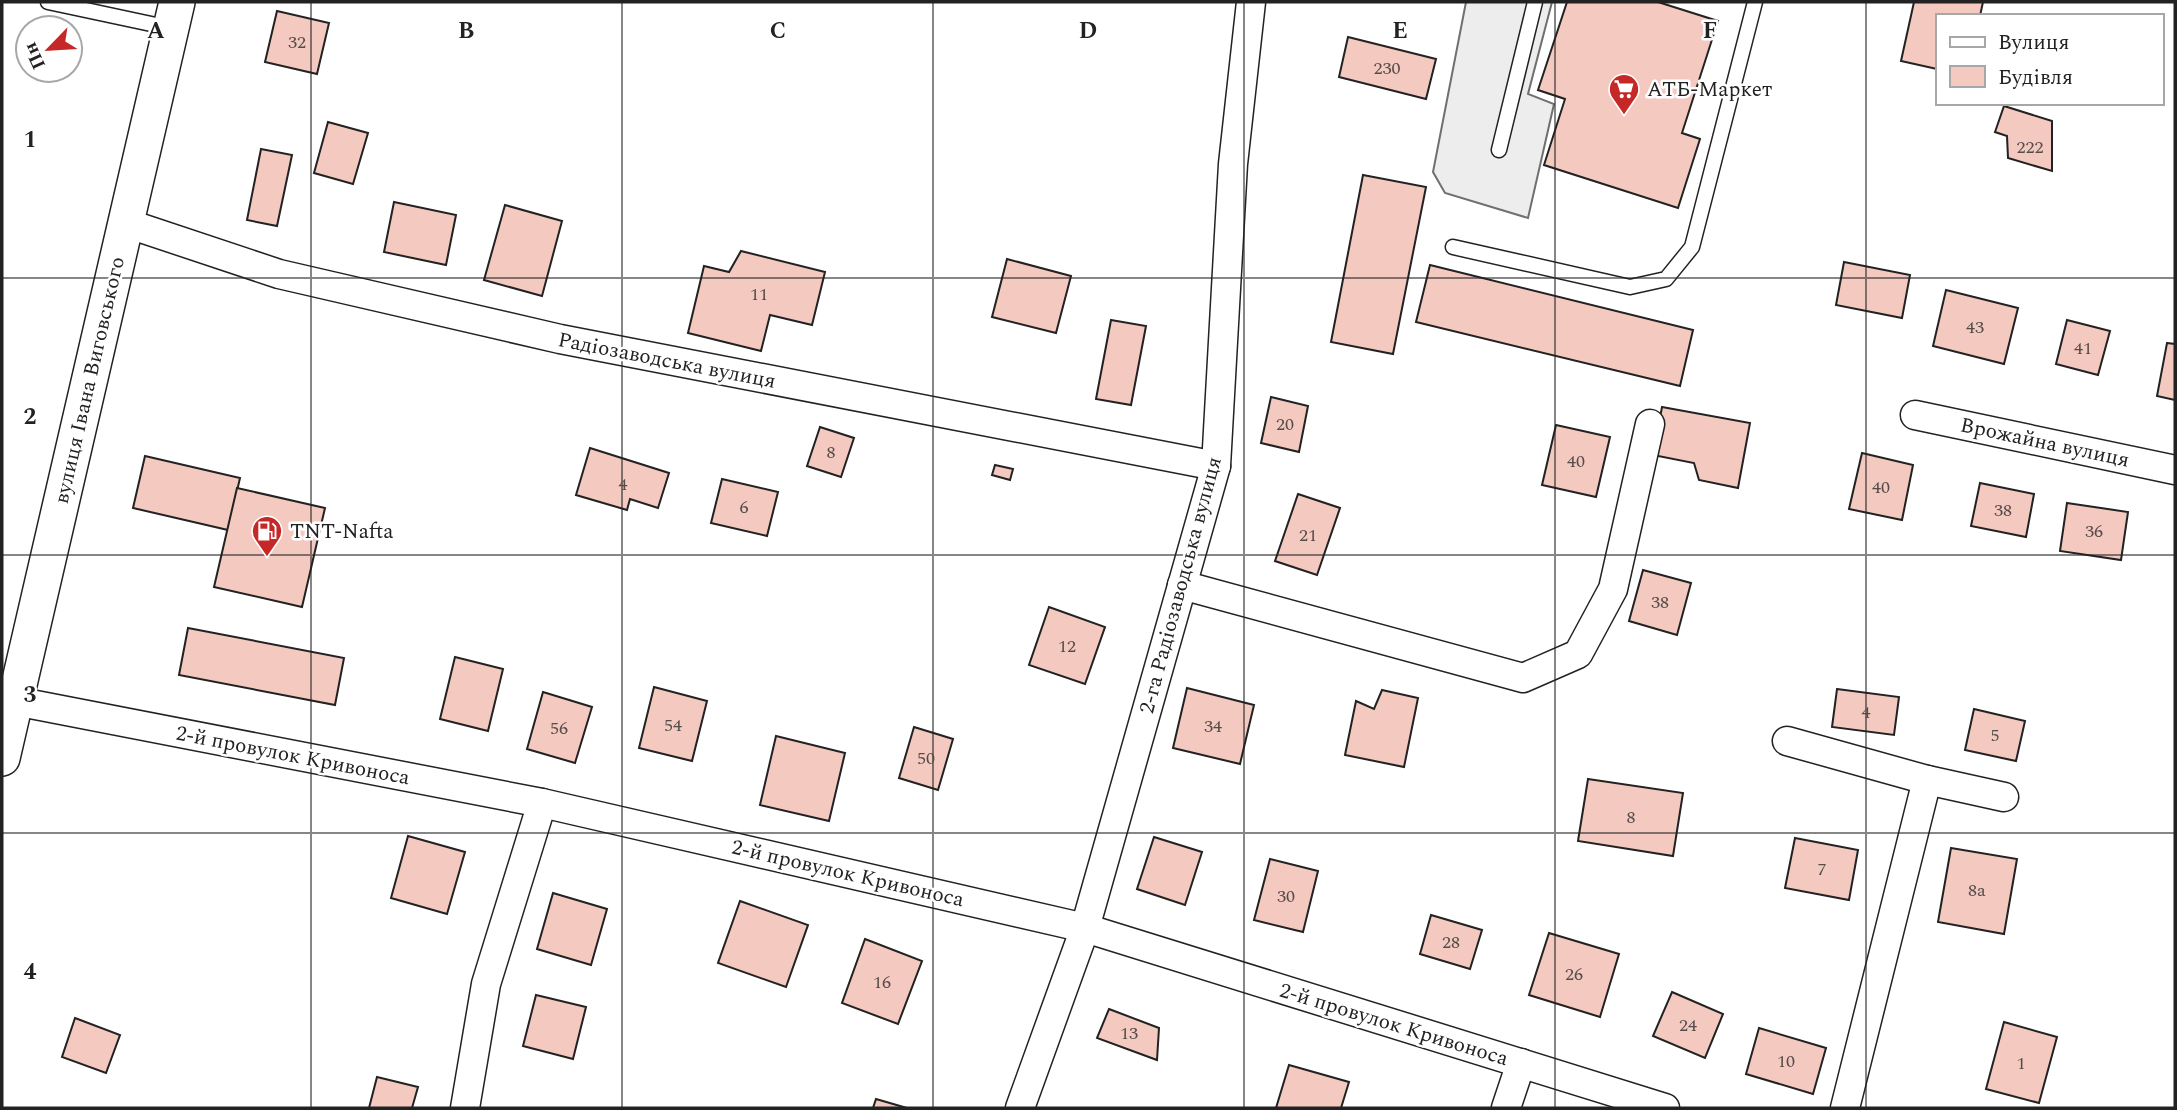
<svg xmlns="http://www.w3.org/2000/svg" width="2177" height="1110" font-family="Spectral,serif">
  <style>
    .parking { fill: #ededed; stroke: #6f6f6f; stroke-width: 2 }
    .building { fill: #f3c9c0; stroke: #222; stroke-width: 2 }
    .lines { fill: none; stroke-linecap: round; stroke-linejoin: round }
    .service-casing { stroke: #222; stroke-width: 17 }
    .minor-casing { stroke: #222; stroke-width: 31 }
    .tertiary-casing { stroke: #222; stroke-width: 38 }
    .service { stroke: #fff; stroke-width: 14 }
    .minor { stroke: #fff; stroke-width: 28 }
    .tertiary { stroke: #fff; stroke-width: 35 }
    .grid { fill: none; stroke: #222; stroke-width: 2; stroke-opacity: 0.55 }
    .labels { text-anchor: middle; stroke-width: 5; stroke-linejoin: round; paint-order: stroke }
    .number-label { font-size: 18px; fill: #564c4a }
    .poi-label { font-size: 21px; fill: #222; stroke: #fff; text-anchor: start }
    .street-label { font-size: 21px; fill: #222; stroke: #fff }
    .grid-label { font-size: 23px; text-anchor: middle; font-weight: bold; fill: #222; stroke: #fff; stroke-width: 5; stroke-linejoin: round; paint-order: stroke }
  </style>
  <rect width="100%" height="100%" fill="#fff"/>
  <path class="parking" d="M1466,2H1552L1528,94L1554,104L1528,218L1445,193L1433,172Z"/>
  <g class="building">
    <path d="M1567,2H1658L1718,21L1682,133L1700,139L1678,208L1544,165L1565,99L1538,90Z"/>
    <path d="M1914,2H1983L1980,16H1937V69L1901,61Z"/>
    <path d="M277,11L329,23L317,74L265,62Z"/>
    <path d="M1348,37L1436,59L1426,99L1339,77Z"/>
    <path d="M2004,106L2052,121V171L2008,158L2007,136L1995,132Z"/>
    <path d="M328,122L368,133L353,184L314,173Z"/>
    <path d="M261,149L292,155L277,226L247,220Z"/>
    <path d="M1363,175L1426,187L1393,354L1331,342Z"/>
    <path d="M394,202L456,215L446,265L384,252Z"/>
    <path d="M505,205L562,221L542,296L484,280Z"/>
    <path d="M741,251L825,272L812,325L770,315L761,351L688,333L704,266L729,272Z"/>
    <path d="M1007,259L1071,276L1056,333L992,317Z"/>
    <path d="M1844,262L1910,275L1902,318L1836,305Z"/>
    <path d="M1430,265L1693,330L1680,386L1416,322Z"/>
    <path d="M1946,290L2018,308L2004,364L1933,346Z"/>
    <path d="M1111,320L1146,326L1131,405L1096,399Z"/>
    <path d="M2067,320L2110,331L2098,375L2056,364Z"/>
    <path d="M2167,343L2175,344V400L2157,396Z"/>
    <path d="M1271,397L1308,406L1299,452L1261,443Z"/>
    <path d="M1662,407L1750,423L1738,488L1699,480L1694,463L1653,455Z"/>
    <path d="M1556,425L1610,437L1596,497L1542,485Z"/>
    <path d="M820,427L854,438L841,477L807,466Z"/>
    <path d="M590,448L669,473L658,508L630,499L627,510L576,495Z"/>
    <path d="M1862,453L1913,465L1902,520L1849,509Z"/>
    <path d="M145,456L240,478L228,530L133,508Z"/>
    <path d="M995,465L1013,469L1010,480L992,475Z"/>
    <path d="M722,479L778,492L767,536L711,523Z"/>
    <path d="M1980,483L2034,494L2026,537L1971,526Z"/>
    <path d="M237,488L325,508L302,607L214,587Z"/>
    <path d="M1298,494L1340,508L1317,575L1275,561Z"/>
    <path d="M2067,503L2128,512L2121,560L2060,551Z"/>
    <path d="M1643,570L1691,583L1677,635L1629,621Z"/>
    <path d="M1049,607L1105,627L1085,684L1029,665Z"/>
    <path d="M188,628L344,658L335,705L179,675Z"/>
    <path d="M455,657L503,669L488,731L440,719Z"/>
    <path d="M654,687L707,701L692,761L639,748Z"/>
    <path d="M1187,688L1254,705L1240,764L1173,748Z"/>
    <path d="M1837,689L1899,697L1894,735L1832,727Z"/>
    <path d="M1382,690L1418,698L1404,767L1345,755L1356,701L1374,709Z"/>
    <path d="M543,692L592,707L575,763L527,749Z"/>
    <path d="M1974,709L2025,721L2016,761L1965,750Z"/>
    <path d="M914,727L953,739L938,790L899,778Z"/>
    <path d="M776,736L845,753L829,821L760,805Z"/>
    <path d="M1588,779L1683,793L1673,856L1578,841Z"/>
    <path d="M408,836L465,852L447,914L391,898Z"/>
    <path d="M1154,837L1202,852L1185,905L1137,889Z"/>
    <path d="M1795,838L1858,850L1849,900L1785,888Z"/>
    <path d="M1951,848L2017,859L2004,934L1938,922Z"/>
    <path d="M1270,859L1318,871L1303,932L1254,920Z"/>
    <path d="M553,893L607,909L591,965L537,949Z"/>
    <path d="M740,901L808,925L786,987L718,963Z"/>
    <path d="M1431,915L1482,930L1470,969L1420,954Z"/>
    <path d="M1549,933L1619,954L1600,1017L1529,995Z"/>
    <path d="M865,939L922,961L898,1024L842,1003Z"/>
    <path d="M1672,992L1723,1014L1705,1058L1653,1036Z"/>
    <path d="M536,995L586,1007L573,1059L523,1046Z"/>
    <path d="M1109,1009L1159,1028L1157,1060L1097,1038Z"/>
    <path d="M75,1018L120,1035L106,1073L62,1057Z"/>
    <path d="M2004,1022L2057,1037L2039,1103L1986,1089Z"/>
    <path d="M1759,1028L1826,1048L1813,1094L1746,1074Z"/>
    <path d="M1289,1065L1349,1082L1341,1108H1276Z"/>
    <path d="M377,1077L418,1087L412,1108H369Z"/>
    <path d="M876,1099L907,1108H873Z"/>
  </g>
  <g class="lines">
    <g class="service-casing">
      <g id="service">
        <path d="M48,2L170,28"/>
        <path d="M1499,150L1535,2"/>
        <path d="M1453,247L1630,287L1666,279L1692,247L1755,2"/>
      </g>
    </g>
    <g class="minor-casing">
      <g id="minor">
        <path d="M126,223L279,274L560,339L1216,466"/>
        <path d="M1915,415L2175,470"/>
        <path d="M1182,585L1523,678L1578,654L1613,589L1650,424"/>
        <path d="M15,701L542,803L1085,928L1665,1108"/>
        <path d="M1787,741L1927,780L1845,1108"/>
        <path d="M1927,780L2004,797"/>
        <path d="M465,1108L486,984L542,803"/>
        <path d="M1020,1108L1085,928L1216,466L1233,164L1251,2"/>
        <path d="M1506,1108L1521,1063"/>
      </g>
    </g>
    <g class="tertiary-casing">
      <path id="tertiary" d="M2,758L177,2"/>
    </g>
    <use href="#service" class="service"/>
    <use href="#minor" class="minor"/>
    <use href="#tertiary" class="tertiary"/>
  </g>
  <path class="grid" d="M311,2V1108M622,2V1108M933,2V1108M1244,2V1108M1555,2V1108M1866,2V1108M2,278H2175M2,555H2175M2,833H2175"/>
  <defs>
    <g id="supermarket-pin" transform="scale(1.575)"><path d="M0 17L-7.5 6A9.5 9.5 0 1 1 7.5 6Z" fill="#c62828" stroke="#fff"/><path d="M-6-5.5h2.5l.6 2H6L4.5 2H-2.5L-4.4-4H-6ZM-1.5 3.2a1.3 1.3 0 1 0 .1 0ZM3 3.2a1.3 1.3 0 1 0 .1 0Z" fill="#fff"/></g>
    <g id="fuel-pin" transform="scale(1.575)"><path d="M0 17L-7.5 6A9.5 9.5 0 1 1 7.5 6Z" fill="#c62828" stroke="#fff"/><path d="M-5.5-6h7V0h2V4h1.3V-2.5L3-4.5l.8-.8L6-3V5H2.5V1h-1V6h-7ZM-4.2-4.7v3.2H.2V-4.7Z" fill="#fff"/></g>
  </defs>
  <g fill-rule="evenodd">
    <use href="#supermarket-pin" x="1624" y="89"/>
    <use href="#fuel-pin" x="267" y="531"/>
  </g>
  <g class="labels">
    <g class="number-label">
      <text x="297" y="48">32</text>
      <text x="1387" y="74">230</text>
      <text x="2030" y="153">222</text>
      <text x="759" y="300">11</text>
      <text x="1975" y="333">43</text>
      <text x="2083" y="354">41</text>
      <text x="1285" y="430">20</text>
      <text x="831" y="458">8</text>
      <text x="1576" y="467">40</text>
      <text x="623" y="490">4</text>
      <text x="1881" y="493">40</text>
      <text x="744" y="513">6</text>
      <text x="2003" y="516">38</text>
      <text x="2094" y="537">36</text>
      <text x="1308" y="541">21</text>
      <text x="1660" y="608">38</text>
      <text x="1067" y="652">12</text>
      <text x="1866" y="718">4</text>
      <text x="673" y="731">54</text>
      <text x="1213" y="732">34</text>
      <text x="559" y="734">56</text>
      <text x="1995" y="741">5</text>
      <text x="926" y="764">50</text>
      <text x="1631" y="823">8</text>
      <text x="1822" y="875">7</text>
      <text x="1977" y="896">8а</text>
      <text x="1286" y="902">30</text>
      <text x="1451" y="948">28</text>
      <text x="1574" y="980">26</text>
      <text x="882" y="988">16</text>
      <text x="1688" y="1031">24</text>
      <text x="1129" y="1039">13</text>
      <text x="1786" y="1067">10</text>
      <text x="2021" y="1069">1</text>
    </g>
    <g class="poi-label">
      <text x="1647" y="96">АТБ-Маркет</text>
      <text x="290" y="538">TNT-Nafta</text>
    </g>
    <g class="street-label">
      <text transform="translate(667 360) rotate(11)" y="7">Радіозаводська вулиця</text>
      <text transform="translate(89 380) rotate(-77)" y="7">вулиця Івана Виговського</text>
      <text transform="translate(2045 442) rotate(12)" y="7">Врожайна вулиця</text>
      <text transform="translate(1180 585) rotate(-75)" y="7">2-га Радіозаводська вулиця</text>
      <text transform="translate(293 755) rotate(11)" y="7">2-й провулок Кривоноса</text>
      <text transform="translate(848 873) rotate(13)" y="7">2-й провулок Кривоноса</text>
      <text transform="translate(1394 1024) rotate(17)" y="7">2-й провулок Кривоноса</text>
    </g>
  </g>
  <g class="grid-label">
    <text x="156" y="38">A</text>
    <text x="466" y="38">B</text>
    <text x="778" y="38">C</text>
    <text x="1088" y="38">D</text>
    <text x="1400" y="38">E</text>
    <text x="1710" y="38">F</text>
    <text x="30" y="147">1</text>
    <text x="30" y="424">2</text>
    <text x="30" y="702">3</text>
    <text x="30" y="979">4</text>
  </g>
  <rect width="2177" height="1110" fill="none" stroke="#222222" stroke-width="7"/>
  <rect x="1936" y="14" width="228" height="91" fill="#ffffff" stroke="#a7a7a7" stroke-width="2"/>
  <rect x="1950" y="37" width="35" height="10" fill="#ffffff" stroke="#a7a7a7" stroke-width="2"/>
  <text x="1998" y="49" font-size="21" fill="#222222">Вулиця</text>
  <rect x="1950" y="66" width="35" height="21" fill="#f3c9c0" stroke="#a7a7a7" stroke-width="2"/>
  <text x="1998" y="84" font-size="21" fill="#222222">Будівля</text>
  <g transform="translate(49 49) rotate(245)"><circle r="33" fill="#ffffff" stroke="#a7a7a7" stroke-width="2"/>
  <path d="M0-5L12 26L0 18L-12 26Z" fill="#c62828"/>
  <text y="-10" font-size="19" font-weight="bold" text-anchor="middle" fill="#222222">Пн</text>
  </g>
</svg>
